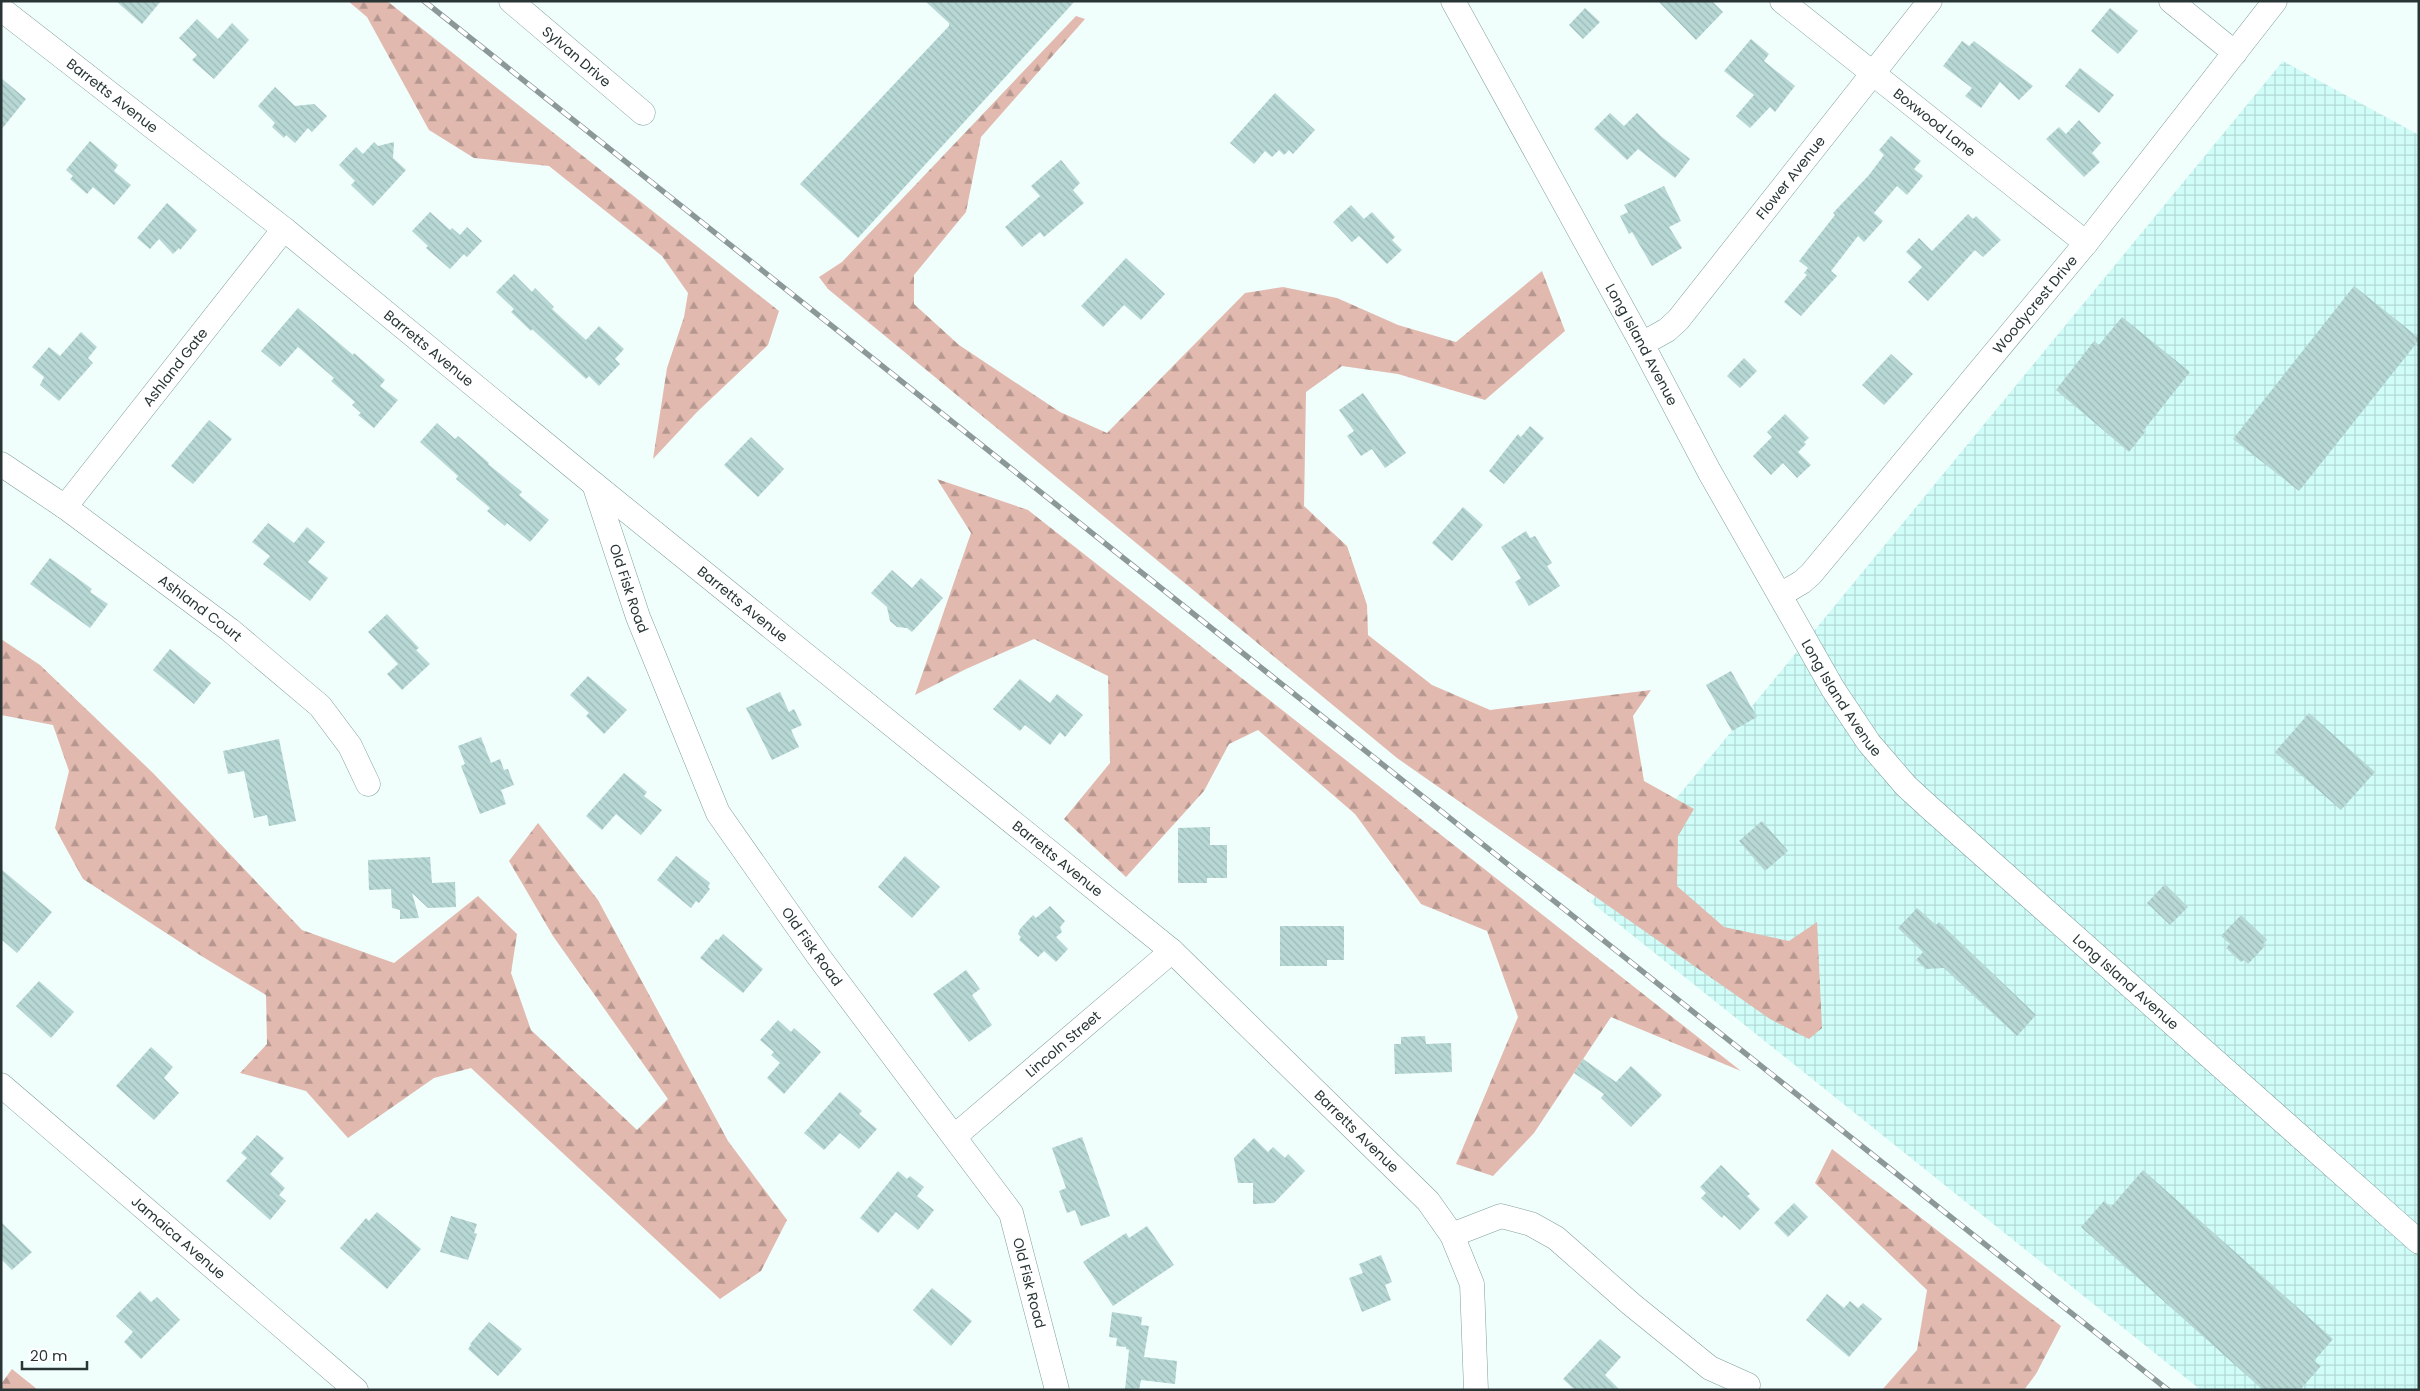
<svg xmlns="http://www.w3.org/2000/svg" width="2420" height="1391" font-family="Poppins,sans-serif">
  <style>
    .industrial { fill: url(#industrial-grid) }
    .forest { fill: url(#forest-firs) }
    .building { fill: url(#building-back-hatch) }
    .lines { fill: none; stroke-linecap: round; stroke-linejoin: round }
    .minor-casing { stroke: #809f9c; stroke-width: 25 }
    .minor { stroke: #fff; stroke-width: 24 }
    .rail-casing { stroke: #8b9897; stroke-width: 5.5 }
    .rail { stroke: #fff; stroke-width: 4; stroke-dasharray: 11; stroke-linecap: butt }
    .labels { text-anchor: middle; stroke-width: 5; stroke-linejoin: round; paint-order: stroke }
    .street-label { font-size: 14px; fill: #283534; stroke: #fff }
  </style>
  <defs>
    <pattern id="industrial-grid" width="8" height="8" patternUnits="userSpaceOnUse" patternTransform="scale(1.25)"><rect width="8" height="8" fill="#d1fdf9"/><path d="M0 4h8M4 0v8" fill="none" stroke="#b3d9d6"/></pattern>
    <pattern id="forest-firs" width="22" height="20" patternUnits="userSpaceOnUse" patternTransform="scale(1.25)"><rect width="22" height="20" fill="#e1b9af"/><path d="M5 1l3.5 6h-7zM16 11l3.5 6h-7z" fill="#b6978f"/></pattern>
    <pattern id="building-back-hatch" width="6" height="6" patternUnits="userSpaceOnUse" patternTransform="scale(1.25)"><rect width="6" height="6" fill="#b7d8d5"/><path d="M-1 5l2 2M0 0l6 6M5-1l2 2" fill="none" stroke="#9dbab7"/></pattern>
  </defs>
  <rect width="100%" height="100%" fill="#f0fefc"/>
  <path class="industrial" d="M2283,61L2419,135V1390H2201L1591,902Z"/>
  <g class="forest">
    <path d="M348,1H387L779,311L768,345L697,412L653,459L667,368L684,317L688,293L662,256L549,166L474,158L429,130L367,17Z"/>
    <path d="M1076,16L1085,19L981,137L966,212L914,275V304L959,345L1060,412L1107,433L1245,293L1283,287L1337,298L1398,325L1456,342L1542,271L1565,331L1485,400L1398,374L1342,366L1306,392L1304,506L1347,546L1367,605L1368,635L1432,685L1490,710L1651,690L1633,716L1644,781L1694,809L1678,836L1677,886L1724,927L1789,941L1817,922L1822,1028L1809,1039L1770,1019L1397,758L828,289L819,277L842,262Z"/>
    <path d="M937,479L1028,510L1741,1071L1611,1017L1534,1133L1493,1176L1456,1164L1518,1017L1487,931L1421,904L1355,814L1258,730L1229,744L1204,791L1126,877L1064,819L1110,763L1108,676L1034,639L966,669L915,695L971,533Z"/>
    <path d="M1,639L40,665L153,773L302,930L394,963L478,896L517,934L511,973L531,1030L637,1130L668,1099L553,936L509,861L538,823L598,900L728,1141L787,1220L761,1271L720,1299L471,1068L434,1078L348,1138L306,1091L240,1073L267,1044L266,995L203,957L83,879L55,828L69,771L53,725L1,715Z"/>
    <path d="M1832,1149L2061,1326L2036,1374L2024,1390H1882L1917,1350L1927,1290L1815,1183Z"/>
    <path d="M12,1369L38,1390H1V1384Z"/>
  </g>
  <g class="building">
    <path d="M116,1H161L142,24Z"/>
    <path d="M925,1H1075L858,238L800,184L949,26V23Z"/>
    <path d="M1658,1H1712L1723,12L1696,40Z"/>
    <path d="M1585,8L1600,22L1583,39L1569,25Z"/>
    <path d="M2110,8L2138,31L2118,54L2091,31Z"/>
    <path d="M197,19L218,39L232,23L249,40L214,79L192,60L197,55L179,38Z"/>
    <path d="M1751,39L1769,54L1764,61L1795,86L1775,112L1770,107L1750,128L1736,116L1754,95L1724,71Z"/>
    <path d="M1962,41L1969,46L1974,41L2033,86L2019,100L2000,82L1981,108L1965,96L1972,88L1943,66Z"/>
    <path d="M2080,68L2114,95L2099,113L2065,86Z"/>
    <path d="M1,78L26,99L1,130Z"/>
    <path d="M275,87L295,106L314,104L327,116L312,132L308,128L295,143L286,135L284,138L272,127L275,123L258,106Z"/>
    <path d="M1275,93L1315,130L1293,154L1289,150L1284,155L1279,150L1272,157L1265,151L1254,164L1230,143Z"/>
    <path d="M1610,113L1624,126L1637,113L1662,137L1690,159L1675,178L1638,149L1627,160L1594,129Z"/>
    <path d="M2079,120L2101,143L2092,153L2100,162L2084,177L2046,139L2059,127L2066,134Z"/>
    <path d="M1891,136L1921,161L1914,169L1923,176L1907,195L1897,186L1874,213L1883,221L1864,242L1858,236L1831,271L1837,276L1801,316L1784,302L1807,275L1804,273L1808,268L1799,261L1835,215L1833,213L1869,175L1884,155L1879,150Z"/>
    <path d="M90,141L118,165L114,171L131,185L114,205L93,187L87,194L70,179L73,176L66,170Z"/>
    <path d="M374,142L378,146L394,142L393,158L406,170L373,206L351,185L355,181L339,165L356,147L363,154Z"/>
    <path d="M1061,160L1080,183L1073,190L1084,203L1044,237L1040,232L1022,247L1005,227L1040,196L1031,186Z"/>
    <path d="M1664,186L1681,221L1669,227L1682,248L1652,266L1632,232L1629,234L1620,216L1628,212L1624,205Z"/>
    <path d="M167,203L197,230L180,250L179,248L173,254L159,239L150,249L137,238Z"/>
    <path d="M1351,205L1364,219L1372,212L1395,237L1392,240L1402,250L1387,264L1359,236L1352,242L1333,222Z"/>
    <path d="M430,212L450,230L452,228L460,235L467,227L482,241L467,257L464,254L450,269L426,248L428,246L412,231Z"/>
    <path d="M1968,214L1973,219L1976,216L2001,240L1983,257L1975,250L1928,301L1908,282L1922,267L1906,252L1919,238L1932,251Z"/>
    <path d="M1126,258L1165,294L1141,320L1124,305L1103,327L1081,306Z"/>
    <path d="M514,274L532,292L535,288L554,307L552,309L586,340L599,326L624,349L615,359L620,364L599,386L589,376L586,379L532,329L531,331L511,312L514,309L496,292Z"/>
    <path d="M2354,286L2419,338V340L2299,491L2233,439Z"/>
    <path d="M298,308L353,355L354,353L385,380L380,386L398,400L374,428L358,415L361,413L352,405L355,402L331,381L334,378L298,347L280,367L261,351Z"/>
    <path d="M2122,317L2190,372L2143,431L2145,432L2129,452L2056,390L2094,341L2099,345Z"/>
    <path d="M81,332L97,347L88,358L93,363L59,401L40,385L44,377L32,367L49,347L60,356Z"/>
    <path d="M1891,354L1913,374L1884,405L1862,385Z"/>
    <path d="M1744,358L1757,371L1740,388L1727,376Z"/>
    <path d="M1363,393L1406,453L1385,468L1372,449L1361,456L1347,436L1354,431L1339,410Z"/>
    <path d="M1785,414L1809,438L1804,442L1806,444L1798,452L1811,465L1797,478L1783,463L1771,475L1753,456L1772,437L1767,432Z"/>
    <path d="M209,420L232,439L193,484L171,466Z"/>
    <path d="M437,423L455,439L458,436L489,463L488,464L522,492L519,495L549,520L530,542L507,523L505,526L487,511L490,508L456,479L458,476L420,442Z"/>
    <path d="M1530,426L1544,438L1504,484L1489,471L1518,434L1521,437Z"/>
    <path d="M751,437L784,469L758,497L724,465Z"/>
    <path d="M1463,507L1483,525L1452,561L1432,543Z"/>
    <path d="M268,523L294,543L307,527L325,542L308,562L328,578L310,601L263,564L270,556L252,542Z"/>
    <path d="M1526,531L1530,538L1535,536L1552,563L1547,566L1560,586L1529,606L1515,582L1521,578L1501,547Z"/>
    <path d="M50,558L92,589L90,592L108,604L90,628L30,584Z"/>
    <path d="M892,570L912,588L921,578L943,598L912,632L907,628L897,627L890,621L887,607L871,593Z"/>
    <path d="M387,614L419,648L416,650L430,664L402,690L387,674L398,664L368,632Z"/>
    <path d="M170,649L211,683L194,704L153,670Z"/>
    <path d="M1731,671L1757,717L1732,731L1706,685Z"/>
    <path d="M588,676L627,710L604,734L586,716L589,713L570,695Z"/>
    <path d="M1020,679L1050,703L1057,694L1083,715L1065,737L1060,732L1050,745L1025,725L1020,731L993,709Z"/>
    <path d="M780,692L789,712L794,709L802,725L791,730L799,747L772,760L746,708Z"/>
    <path d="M2309,713L2375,772L2341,810L2275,752Z"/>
    <path d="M481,737L491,763L500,759L504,770L508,769L514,785L501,790L506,804L480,814L461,766L465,764L458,746Z"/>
    <path d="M279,739L296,821L269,826L267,815L254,818L244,771L228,774L223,751Z"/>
    <path d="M624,773L647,792L644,796L662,810L641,835L616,814L602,830L586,816Z"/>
    <path d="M1762,821L1788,851L1765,871L1739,841Z"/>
    <path d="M1210,827V845H1227V878H1207V883H1178V828Z"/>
    <path d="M676,856L710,883L708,887L710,889L699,903L696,901L691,908L657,880Z"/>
    <path d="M905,856L940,887L912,918L878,887Z"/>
    <path d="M430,857L432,883L455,882L456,907L428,908L412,893L419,918L400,919V910L392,908L391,889L369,890L368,860Z"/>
    <path d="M1,869L52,912L17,953L1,939Z"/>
    <path d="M2165,884L2188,907L2170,925L2147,903Z"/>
    <path d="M1050,906L1065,921L1060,927L1062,932L1056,937L1068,949L1056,962L1044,951L1038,957L1019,940L1021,937L1018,934L1020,929L1033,915L1036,918Z"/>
    <path d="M1917,908L1936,925L1939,922L2036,1015L2017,1036L1944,968L1926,969L1916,960L1923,952L1898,928Z"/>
    <path d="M2241,915L2267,940L2263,944L2265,946L2248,964L2244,960L2241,962L2226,948L2230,944L2221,936Z"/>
    <path d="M1280,926H1344V960H1327V966H1280Z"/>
    <path d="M723,934L763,969L743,993L700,958L716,939L718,940Z"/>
    <path d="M966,970L980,989L972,995L992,1025L969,1042L933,994Z"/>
    <path d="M39,981L74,1012L51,1038L16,1006Z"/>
    <path d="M778,1020L791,1032L794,1028L821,1052L784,1094L767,1078L780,1063L771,1055L774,1052L760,1040Z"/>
    <path d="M1425,1036L1426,1044L1451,1043L1452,1072L1395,1074L1394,1044H1401V1037Z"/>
    <path d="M151,1047L173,1067L164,1078L179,1093L154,1120L116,1086Z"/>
    <path d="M1583,1059L1616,1082L1631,1066L1662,1095L1631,1127L1601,1098L1604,1094L1574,1073Z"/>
    <path d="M840,1092L862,1111L859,1114L877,1129L859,1149L840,1133L824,1150L804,1133Z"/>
    <path d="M257,1135L284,1158L270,1174L285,1188L279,1195L286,1201L270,1220L226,1181L247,1158L241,1153Z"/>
    <path d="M1082,1137L1110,1216L1081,1226L1075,1210L1067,1213L1059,1191L1066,1188L1052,1148Z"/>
    <path d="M1254,1138L1268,1152L1273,1147L1285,1158L1288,1154L1305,1171L1274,1203L1253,1204V1183H1238L1234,1158Z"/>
    <path d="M1721,1165L1750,1194L1747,1196L1760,1209L1740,1230L1724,1215L1722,1218L1701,1198L1706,1193L1700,1187Z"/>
    <path d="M2143,1170L2333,1339L2314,1361L2321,1366L2300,1390H2263L2081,1227L2104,1201L2111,1207Z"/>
    <path d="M898,1171L907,1179L910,1176L924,1187L917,1196L934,1210L918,1230L896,1212L878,1233L860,1218Z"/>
    <path d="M1794,1203L1808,1217L1788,1237L1774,1223Z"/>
    <path d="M377,1212L421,1249L387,1289L340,1248L366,1218L369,1221Z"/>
    <path d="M451,1216L477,1224L474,1233L477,1234L468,1260L440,1252Z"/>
    <path d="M1,1222L32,1252L12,1270L1,1259Z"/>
    <path d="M1147,1226L1174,1265L1113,1306L1083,1262L1126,1233L1129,1238Z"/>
    <path d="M1381,1255L1392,1282L1385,1285L1391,1300L1362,1312L1349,1278L1363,1273L1359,1264Z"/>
    <path d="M932,1288L972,1321L951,1346L913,1310Z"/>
    <path d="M140,1291L151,1302L157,1297L180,1320L141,1359L124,1342L133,1332L116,1316Z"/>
    <path d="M1827,1294L1844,1308L1850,1301L1858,1308L1863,1303L1882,1319L1849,1357L1806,1320Z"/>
    <path d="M1112,1312L1142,1317L1141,1325L1149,1326L1144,1357L1177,1361L1175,1384L1141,1380L1139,1390H1125L1129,1350L1126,1349V1347L1116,1346L1117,1338L1109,1337Z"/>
    <path d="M489,1322L522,1349L498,1376L468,1349L471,1345L470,1344Z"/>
    <path d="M1600,1339L1621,1357L1605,1375L1620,1390H1575L1563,1379Z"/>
  </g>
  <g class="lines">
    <g class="minor-casing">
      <g id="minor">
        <path id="s1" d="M511,1L643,113"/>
        <path id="s2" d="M1453,1L1642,344L1709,471L1833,689L1869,743L1906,786L1930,808L2419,1242"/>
        <path id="s3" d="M1782,1L2086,243"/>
        <path d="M2171,1L2235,53"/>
        <path id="s4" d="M1,9L284,229L594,484L1172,951L1428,1201L1452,1235L1472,1284L1476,1390"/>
        <path id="s5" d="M1642,344L1667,330L1678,320L1930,1"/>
        <path id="s6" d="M1,464L65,507L230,630L320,706L350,746L368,784"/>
        <path id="s7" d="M594,484L638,617L718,813L819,957L1011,1213L1057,1390"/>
        <path id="s8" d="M65,507L284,229"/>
        <path id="s9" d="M1780,595L1802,582L1811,574L2086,243L2275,1"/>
        <path id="s10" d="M1,1085L356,1390"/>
        <path id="s11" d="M955,1136L1172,951"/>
        <path d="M1452,1235L1501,1216L1531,1224L1556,1238L1631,1304L1710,1368L1748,1385"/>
      </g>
    </g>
    <use href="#minor" class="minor"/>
    <g class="rail-casing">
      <path id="rail" d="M424,1L2168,1390"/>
    </g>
    <use href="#rail" class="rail"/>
  </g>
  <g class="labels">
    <g class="street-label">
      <text dy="5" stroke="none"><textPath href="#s1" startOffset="86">Sylvan Drive</textPath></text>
      <text dy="5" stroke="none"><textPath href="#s4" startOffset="141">Barretts Avenue</textPath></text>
      <text dy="5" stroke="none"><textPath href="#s3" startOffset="195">Boxwood Lane</textPath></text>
      <text dy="5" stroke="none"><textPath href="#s5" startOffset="225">Flower Avenue</textPath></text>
      <text dy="5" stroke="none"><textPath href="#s9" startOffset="388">Woodycrest Drive</textPath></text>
      <text dy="5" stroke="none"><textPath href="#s2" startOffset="392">Long Island Avenue</textPath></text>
      <text dy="5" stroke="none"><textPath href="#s4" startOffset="546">Barretts Avenue</textPath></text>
      <text dy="5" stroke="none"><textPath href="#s8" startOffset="178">Ashland Gate</textPath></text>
      <text dy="5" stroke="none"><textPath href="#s7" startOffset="110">Old Fisk Road</textPath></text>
      <text dy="5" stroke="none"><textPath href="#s4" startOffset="951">Barretts Avenue</textPath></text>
      <text dy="5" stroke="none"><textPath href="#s6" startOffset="246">Ashland Court</textPath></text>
      <text dy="5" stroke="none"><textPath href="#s2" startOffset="798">Long Island Avenue</textPath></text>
      <text dy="5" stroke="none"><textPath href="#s4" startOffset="1356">Barretts Avenue</textPath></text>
      <text dy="5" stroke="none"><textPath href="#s7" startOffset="515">Old Fisk Road</textPath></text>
      <text dy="5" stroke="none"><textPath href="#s2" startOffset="1202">Long Island Avenue</textPath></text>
      <text dy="5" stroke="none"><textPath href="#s11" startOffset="142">Lincoln Street</textPath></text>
      <text dy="5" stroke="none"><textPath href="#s4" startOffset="1761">Barretts Avenue</textPath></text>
      <text dy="5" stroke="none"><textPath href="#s10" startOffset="234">Jamaica Avenue</textPath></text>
      <text dy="5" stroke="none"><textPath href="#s7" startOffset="920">Old Fisk Road</textPath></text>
    </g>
  </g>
  <rect width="2420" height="1391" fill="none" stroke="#283534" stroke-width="5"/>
  <path d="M22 1361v8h65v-8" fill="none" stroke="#283534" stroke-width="2.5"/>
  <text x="30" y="1361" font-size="15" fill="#283534" stroke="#ffffff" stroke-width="4" paint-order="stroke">20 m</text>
</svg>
